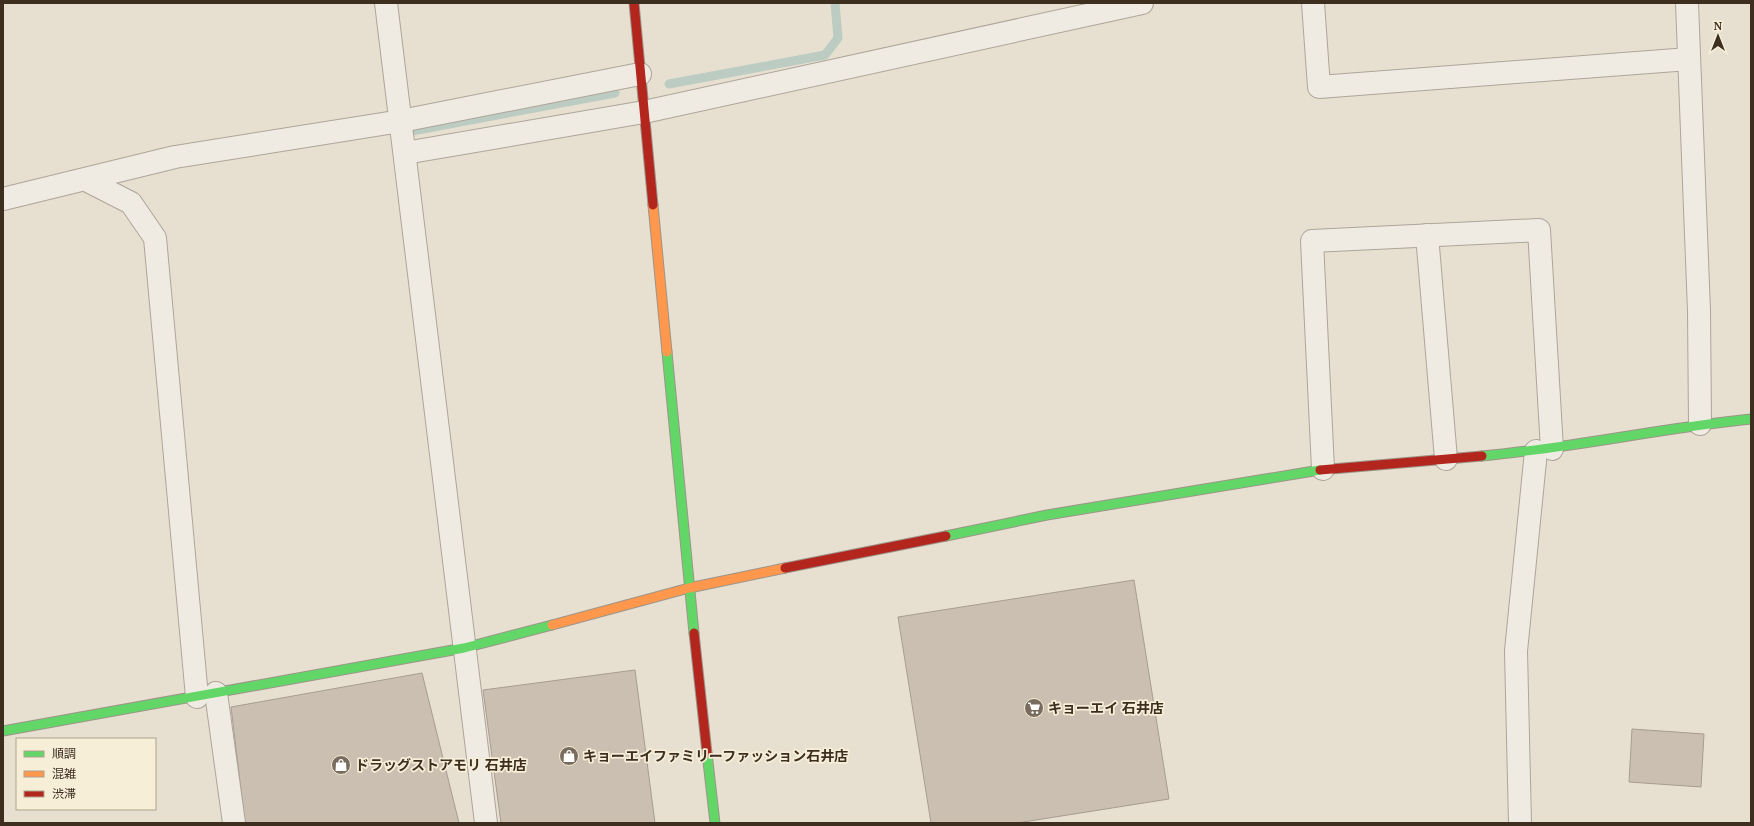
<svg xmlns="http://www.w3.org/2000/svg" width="1754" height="826" font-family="'PT Serif','Noto Sans JP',serif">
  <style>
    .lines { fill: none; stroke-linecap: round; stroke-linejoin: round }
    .stream { stroke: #bcccc2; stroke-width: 9 }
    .building { fill: #cbbfb2; stroke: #a89c90 }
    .street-casing { stroke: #ada599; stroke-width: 24 }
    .fast-casing { stroke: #9c958a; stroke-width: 11 }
    .slow-casing { stroke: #9c958a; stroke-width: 11 }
    .jam-casing { stroke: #9c958a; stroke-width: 11 }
    .street { stroke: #efebe3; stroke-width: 22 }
    .fast { stroke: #63d668; stroke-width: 9 }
    .slow { stroke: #ff974d; stroke-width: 9 }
    .jam { stroke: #b3261e; stroke-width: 9 }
    .labels { text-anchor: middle; stroke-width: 3.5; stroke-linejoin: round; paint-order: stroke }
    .poi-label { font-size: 14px; font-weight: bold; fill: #3d2e20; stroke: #f7eed8; text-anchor: start }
  </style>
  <rect width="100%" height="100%" fill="#e7e0d1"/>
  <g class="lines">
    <g class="stream">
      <path d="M669,84L825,55L838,38L835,3"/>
      <path d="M412,131L615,93"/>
    </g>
  </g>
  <g class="building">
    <path d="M1134,580L1169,799L1017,823H931L898,617Z"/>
    <path d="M635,670L655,823H501L483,690Z"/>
    <path d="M422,673L459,823H245L231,707Z"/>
    <path d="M1632,729L1704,734L1701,787L1629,782Z"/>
  </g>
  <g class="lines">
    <g class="street-casing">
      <g id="street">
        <path d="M386,3L486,823"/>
        <path d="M1313,3L1319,87L1689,59"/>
        <path d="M1687,3L1699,311L1700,424"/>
        <path d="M405,153L644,112L1142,3"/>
        <path d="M86,180L131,203L155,238L197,697"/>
        <path d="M3,199L175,157L401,121L640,74"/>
        <path d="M1427,235L1446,459"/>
        <path d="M1323,469L1312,241L1539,230L1552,449"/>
        <path d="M216,693L234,823"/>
        <path d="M1520,823L1516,651L1536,451"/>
      </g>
    </g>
    <g class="fast-casing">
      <g id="fast">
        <path d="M667,352L694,633"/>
        <path d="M1482,456C1572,448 1661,428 1751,419"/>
        <path d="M946,536L1047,515L1320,470"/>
        <path d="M3,731L464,648L552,625"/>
        <path d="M707,753L715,823"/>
      </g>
    </g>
    <g class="slow-casing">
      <g id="slow">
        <path d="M653,205L667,352"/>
        <path d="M552,625L689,588L785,568"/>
      </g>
    </g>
    <g class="jam-casing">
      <g id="jam">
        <path d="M634,3L653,205"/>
        <path d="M1320,470L1482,456"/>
        <path d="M785,568L946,536"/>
        <path d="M694,633L707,753"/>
      </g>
    </g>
    <use href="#street" class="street"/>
    <use href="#fast" class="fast"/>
    <use href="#slow" class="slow"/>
    <use href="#jam" class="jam"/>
  </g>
  <defs>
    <g id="supermarket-disc" transform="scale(1)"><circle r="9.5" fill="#786c5e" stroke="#f7eed8"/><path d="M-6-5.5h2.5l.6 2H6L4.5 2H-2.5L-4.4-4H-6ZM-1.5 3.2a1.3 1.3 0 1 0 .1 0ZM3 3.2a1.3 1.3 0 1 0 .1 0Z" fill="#fff"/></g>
    <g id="shop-disc" transform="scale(1)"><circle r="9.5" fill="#786c5e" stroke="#f7eed8"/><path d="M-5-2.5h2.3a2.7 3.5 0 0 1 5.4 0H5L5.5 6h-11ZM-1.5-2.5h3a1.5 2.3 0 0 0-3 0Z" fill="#fff"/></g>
  </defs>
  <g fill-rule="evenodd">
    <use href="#supermarket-disc" x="1034" y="708"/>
    <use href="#shop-disc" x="569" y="756"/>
    <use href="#shop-disc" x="341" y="765"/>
  </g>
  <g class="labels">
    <g class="poi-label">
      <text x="1048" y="713">キョーエイ 石井店</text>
      <text x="583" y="761">キョーエイファミリーファッション石井店</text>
      <text x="355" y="770">ドラッグストアモリ 石井店</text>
    </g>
  </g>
  <rect width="1754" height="826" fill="none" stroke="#3d2e20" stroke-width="8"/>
  <rect x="16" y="738" width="140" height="72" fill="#f7eed8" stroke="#ada18e"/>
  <rect x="24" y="751" width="20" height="6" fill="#63d668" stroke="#ada18e"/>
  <text x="52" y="758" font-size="12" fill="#3d2e20">順調</text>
  <rect x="24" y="771" width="20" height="6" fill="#ff974d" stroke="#ada18e"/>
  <text x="52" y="778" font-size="12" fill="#3d2e20">混雑</text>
  <rect x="24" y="791" width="20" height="6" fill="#b3261e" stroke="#ada18e"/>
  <text x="52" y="798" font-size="12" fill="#3d2e20">渋滞</text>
  <g transform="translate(1718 36)" stroke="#f7eed8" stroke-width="3" paint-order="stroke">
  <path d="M0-3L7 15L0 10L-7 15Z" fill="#3d2e20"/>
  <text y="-6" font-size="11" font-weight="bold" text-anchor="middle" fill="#3d2e20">N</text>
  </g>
</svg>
